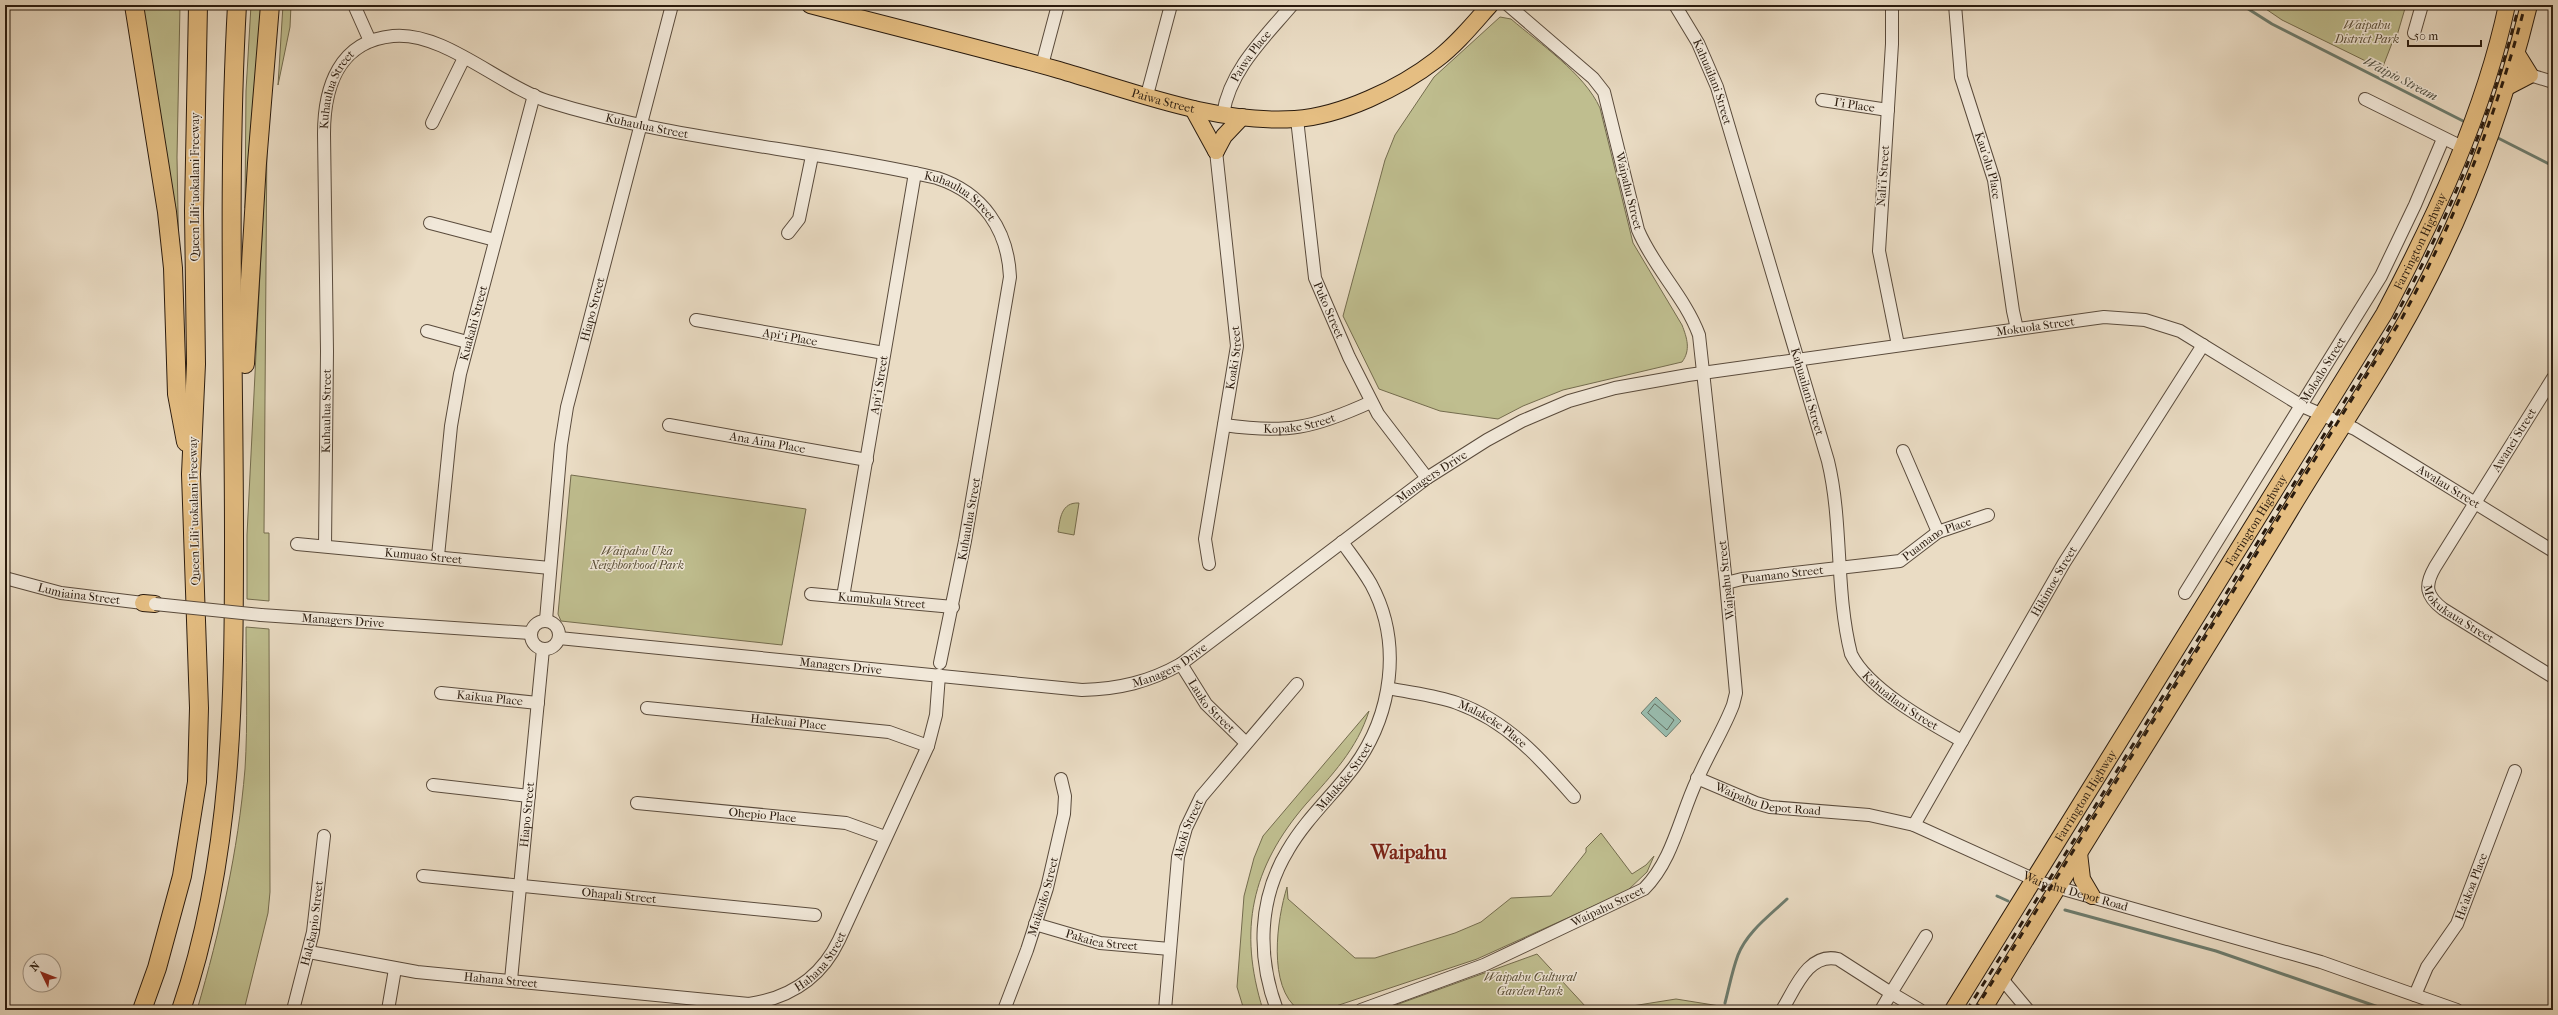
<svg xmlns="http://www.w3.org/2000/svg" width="2558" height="1015" font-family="'IM FELL French Canon',serif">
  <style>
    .green { fill: #bfbe8f; stroke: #746c4e }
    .water { fill: #99bcae; stroke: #6d7c6e }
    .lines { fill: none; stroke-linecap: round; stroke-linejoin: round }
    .shore { stroke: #626c5e; stroke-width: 1 }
    .stream { stroke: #6d7c6e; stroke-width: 3 }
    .minor-casing { stroke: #5a4b3c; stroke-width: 14 }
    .major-casing { stroke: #2a1b0e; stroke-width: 18 }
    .highway-casing { stroke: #2a1b0e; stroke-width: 20 }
    .minor { stroke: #f1e8d9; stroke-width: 12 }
    .major { stroke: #e5be82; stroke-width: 16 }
    .highway { stroke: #e5be82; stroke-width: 18 }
    .rail { stroke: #2a1b0e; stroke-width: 3; stroke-dasharray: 7 7; stroke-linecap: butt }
    .minor-bridge-casing { stroke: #5a4b3c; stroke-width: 14; stroke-linecap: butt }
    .minor-bridge { stroke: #f1e8d9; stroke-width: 12 }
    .labels { text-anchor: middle; stroke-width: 3; stroke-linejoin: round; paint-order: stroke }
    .park-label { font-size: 12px; font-style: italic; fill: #574c35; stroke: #f1e8d9 }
    .street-label { font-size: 12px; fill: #2a1b0e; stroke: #f1e8d9 }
    .water-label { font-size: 13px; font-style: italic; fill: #4b4b3e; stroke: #f1e8d9 }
    .town-label { font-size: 20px; font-weight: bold; fill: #7a1f14; stroke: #f1e8d9 }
  </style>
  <rect width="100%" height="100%" fill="#eadcc4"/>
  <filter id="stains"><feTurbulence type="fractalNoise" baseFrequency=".005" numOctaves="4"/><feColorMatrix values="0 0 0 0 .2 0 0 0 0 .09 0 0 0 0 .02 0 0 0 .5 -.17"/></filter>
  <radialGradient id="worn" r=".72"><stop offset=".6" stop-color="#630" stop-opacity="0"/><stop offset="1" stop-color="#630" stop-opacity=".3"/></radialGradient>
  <g class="green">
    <path d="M138,5H180L177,157L179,269Z"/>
    <path d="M251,5H264L245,208L246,91Z"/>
    <path d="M283,5H291L290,27L278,85Z"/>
    <path d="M2260,5H2406L2396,39L2394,38L2382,69L2282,20Z"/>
    <path d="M1500,17L1511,19C1540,44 1584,73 1600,108L1633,243L1682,325C1687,338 1691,350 1682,362L1563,390L1523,406L1498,419L1440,411L1379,389L1343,316L1385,160L1395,135L1434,77Z"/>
    <path d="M267,132L264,533H269V601L247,599V535Z"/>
    <path d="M571,475L806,509L782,645L561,621L558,614Z"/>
    <path d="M1079,503L1074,535L1058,532C1060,519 1061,502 1079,503Z"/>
    <path d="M246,627L269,629L270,892L268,913L244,1010H197C220,931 238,852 245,769C248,722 246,674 246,627Z"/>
    <path d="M1369,711C1357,749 1332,775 1306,804C1251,868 1238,930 1263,1010H1244L1237,987L1244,896L1254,858L1263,836Z"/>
    <path d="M1601,833L1632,874L1646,865L1654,856L1647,872L1627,891L1477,959L1327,1009L1299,1010C1267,987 1277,919 1287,887L1288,899L1355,958H1375L1455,933L1481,922L1511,898L1551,896L1586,852V848Z"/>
    <path d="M1537,954L1586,1007L1632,1006L1676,999L1726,1007L1725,1010H1382Z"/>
  </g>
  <path class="water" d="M1656,697L1681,721L1666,737L1641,713Z"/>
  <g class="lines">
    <path class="shore" d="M1655,704L1674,720L1667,730L1648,713Z"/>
    <g class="stream">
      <path d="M2242,5L2272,24L2467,123"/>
      <path d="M2496,137L2553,166"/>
      <path d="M1997,896L2008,901"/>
      <path d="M2065,910L2216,951L2387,1010"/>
      <path d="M1725,1003C1729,988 1732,971 1738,955C1747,932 1769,916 1787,899"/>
    </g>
    <g class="minor-casing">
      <g id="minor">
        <path d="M354,5L370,41"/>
        <path id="s1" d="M1675,5L1698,43L1717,87L1828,461C1843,523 1835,591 1851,654C1868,689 1928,722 1962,741"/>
        <path d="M1892,5V44L1879,251L1898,345"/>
        <path id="s2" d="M1955,5L1961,77L1994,180L2013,311L2017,329"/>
        <path d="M2414,33L2422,5"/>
        <path d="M1042,65L1058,5"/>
        <path d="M2530,75L2553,82"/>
        <path d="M1147,95L1171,5"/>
        <path d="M2365,99L2462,147"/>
        <path id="s3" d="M1822,100L1888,110"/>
        <path id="s4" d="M1223,114C1230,70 1264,38 1292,5"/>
        <path id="s5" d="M1297,119L1315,278L1349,357L1378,414L1427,478"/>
        <path d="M432,123L464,58"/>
        <path d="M430,223L495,240"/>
        <path d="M788,233L799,219L812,156"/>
        <path d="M696,320L884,353"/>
        <path d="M427,331L467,342"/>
        <path id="s6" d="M2553,378L2435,567C2424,586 2426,596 2443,609L2553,677"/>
        <path id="s7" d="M669,425L867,460"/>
        <path id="s8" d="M1224,425C1287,434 1314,428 1371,402"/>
        <path d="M1903,451L1938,532"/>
        <path id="s9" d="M297,544L550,568"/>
        <path id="s10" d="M325,546L327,351L324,134C324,87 339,41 393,36C443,31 499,85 547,101C674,141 808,148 937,178C983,193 1008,230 1010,277L965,541L940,663"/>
        <path id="s11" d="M438,556L451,426L460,374L534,95"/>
        <path id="s12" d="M1209,564L1205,539L1237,346L1216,151"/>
        <path id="s13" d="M5,578L61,593L143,603"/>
        <path id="s14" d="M1726,583L1742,579L1900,561L1938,532L1988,515"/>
        <path id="s15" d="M2185,593L2381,276L2415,205L2443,139"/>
        <path id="s16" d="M811,594L953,607"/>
        <path d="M843,597L915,173"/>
        <path id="s17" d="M261,615L530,633"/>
        <path id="s18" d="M546,620L561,445L567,407L672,5"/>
        <circle cx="545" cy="635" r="14"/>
        <path id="s19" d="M559,638L1082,690C1119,689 1149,682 1181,664L1427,478L1487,440L1522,421L1569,401L1615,388L1688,375L2104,317L2145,320L2180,331L2302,406L2355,429L2553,551"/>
        <path id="s20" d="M1181,664L1206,704L1246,743"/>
        <path id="s21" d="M1388,688C1411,693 1435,695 1457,703C1507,721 1540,758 1574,797"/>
        <path id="s22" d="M441,693L538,703"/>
        <path id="s23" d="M647,708L889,732L928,746"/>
        <path id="s24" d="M1697,778L1756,803L1770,807L1869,815L1914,825L2042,883L2321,962L2457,1010"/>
        <path d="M433,785L529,796"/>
        <path id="s25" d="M637,803L846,823L885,837"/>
        <path id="s26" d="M1914,825L2064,563L2203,345"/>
        <path id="s27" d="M423,876L815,915"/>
        <path id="s28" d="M1035,924L1100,943L1170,949"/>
        <path id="s29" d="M309,952L417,972L749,1004C789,998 821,978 839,940L928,746L936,715L939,675"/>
        <path d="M2002,979L2028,1010"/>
        <path id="s30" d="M511,980L543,649"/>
        <path id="s31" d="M2415,995L2427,967L2457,924L2515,771"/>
        <path id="s32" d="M293,1010L313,932L324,836"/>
        <path d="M388,1010L395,969"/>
        <path id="s33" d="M1004,1010L1027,950L1047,888L1064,814L1065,796L1061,779"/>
        <path id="s34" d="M1165,1010L1178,857L1186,828L1201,797L1297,684"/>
        <path id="s35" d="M1277,1010C1257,957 1258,899 1288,850C1306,819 1333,795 1354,767C1392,715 1403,643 1371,584C1363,570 1352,556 1342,542"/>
        <path id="s36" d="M1361,1010L1484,965L1644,889C1673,860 1680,816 1697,780C1708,754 1723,731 1733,705L1736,693L1726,583L1699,335C1685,297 1654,268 1638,230L1604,92L1593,78L1508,5"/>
        <path d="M1782,1010C1795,989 1808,952 1838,959L1891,993L1881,1010"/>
        <path d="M1920,1010L1891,993L1926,936"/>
      </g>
    </g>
    <g class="major-casing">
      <g id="major">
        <path id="s37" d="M810,5C893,27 977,47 1059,70C1135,92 1215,124 1295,119C1341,116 1400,88 1436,60C1457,44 1473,24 1490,5"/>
        <path d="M2507,87L2530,75L2517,54"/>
        <path d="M1193,109L1216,151"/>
        <path d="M1216,151L1224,136L1242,117"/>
        <path d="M143,603L155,604"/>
        <path d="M2079,853L2082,879L2092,896"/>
        <path id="s38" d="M1953,1010L2384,314C2435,217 2484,113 2507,5"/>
        <path d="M1983,1010C2084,842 2190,677 2291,509C2338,431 2390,356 2430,276C2474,189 2506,99 2529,5"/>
      </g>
    </g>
    <g class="highway-casing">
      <g id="highway">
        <path d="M134,5L167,212L173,268L177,394L186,442"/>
        <path d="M245,364L257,163L270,5"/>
        <path d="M142,1010L157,968L182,876L197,782L199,708L191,474L196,364L194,211L198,5"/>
        <path d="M181,1010C233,858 234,698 234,538C234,361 227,182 237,5"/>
      </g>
    </g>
    <use href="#minor" class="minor"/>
    <use href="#major" class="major"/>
    <use href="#highway" class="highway"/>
    <g class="rail">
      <path d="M1967,1010L2081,829L2383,339C2442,233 2490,123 2519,5"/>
      <path d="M1975,1010L2402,318C2456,218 2497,115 2525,5"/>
    </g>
    <g class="minor-bridge-casing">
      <path id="minor-bridge" d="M155,604L261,615"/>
    </g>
    <use href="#minor-bridge" class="minor-bridge"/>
  </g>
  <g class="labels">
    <g class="park-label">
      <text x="2367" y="29">Waipahu<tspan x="2367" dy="14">District Park</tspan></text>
      <text x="637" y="555">Waipahu Uka<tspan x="637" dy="14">Neighborhood Park</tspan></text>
      <text x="1530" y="981">Waipahu Cultural<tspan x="1530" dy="14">Garden Park</tspan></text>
    </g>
    <g class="street-label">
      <text dy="4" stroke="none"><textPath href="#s4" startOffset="65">Paiwa Place</textPath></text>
      <text dy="4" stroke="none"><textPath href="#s1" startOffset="86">Kahuailani Street</textPath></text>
      <text dy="4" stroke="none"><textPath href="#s10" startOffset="459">Kuhaulua Street</textPath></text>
      <text dy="4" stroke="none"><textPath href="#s37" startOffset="366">Paiwa Street</textPath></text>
      <text dy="4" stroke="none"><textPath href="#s3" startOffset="33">I'i Place</textPath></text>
      <text dy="4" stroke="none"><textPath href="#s10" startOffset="818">Kuhaulua Street</textPath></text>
      <text dy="4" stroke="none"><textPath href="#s2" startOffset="165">Kau'olu Place</textPath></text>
      <text transform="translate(1883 176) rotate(-86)" y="4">Nali'i Street</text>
      <text transform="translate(195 187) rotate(-90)" y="4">Queen Liliʻuokalani Freeway</text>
      <text transform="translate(1629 191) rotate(76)" y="4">Waipahu Street</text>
      <text dy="4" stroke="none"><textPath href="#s10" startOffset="1142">Kuhaulua Street</textPath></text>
      <text dy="4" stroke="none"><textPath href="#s38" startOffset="900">Farrington Highway</textPath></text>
      <text dy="4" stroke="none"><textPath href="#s18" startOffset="315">Hiapo Street</textPath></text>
      <text dy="4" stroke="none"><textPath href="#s5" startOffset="195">Puko Street</textPath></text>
      <text dy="4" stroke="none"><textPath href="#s11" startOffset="236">Kuakahi Street</textPath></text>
      <text dy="4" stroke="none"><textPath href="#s19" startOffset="1572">Mokuola Street</textPath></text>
      <text transform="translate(790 337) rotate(10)" y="4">Apiʻi Place</text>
      <text dy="4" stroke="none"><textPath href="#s12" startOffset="209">Koaki Street</textPath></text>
      <text dy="4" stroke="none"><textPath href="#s15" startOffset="262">Moloalo Street</textPath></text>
      <text transform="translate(879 385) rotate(-81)" y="4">Apiʻi Street</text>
      <text dy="4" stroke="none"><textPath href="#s1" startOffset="410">Kahuailani Street</textPath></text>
      <text dy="4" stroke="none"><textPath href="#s10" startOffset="135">Kuhaulua Street</textPath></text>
      <text dy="4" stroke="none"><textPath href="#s8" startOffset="76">Kopake Street</textPath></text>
      <text transform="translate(2514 440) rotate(-58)" y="4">Awanei Street</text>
      <text dy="4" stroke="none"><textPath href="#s7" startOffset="100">Ana Aina Place</textPath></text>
      <text dy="4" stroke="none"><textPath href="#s19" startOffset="942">Managers Drive</textPath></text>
      <text dy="4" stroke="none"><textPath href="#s19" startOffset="2030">Awalau Street</textPath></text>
      <text transform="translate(194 511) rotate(-91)" y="4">Queen Liliʻuokalani Freeway</text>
      <text transform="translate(969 519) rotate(-80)" y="4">Kuhaulua Street</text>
      <text dy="4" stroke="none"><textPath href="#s38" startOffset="576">Farrington Highway</textPath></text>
      <text dy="4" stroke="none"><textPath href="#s14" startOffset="219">Puamano Place</textPath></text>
      <text dy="4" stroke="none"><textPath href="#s9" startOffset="127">Kumuao Street</textPath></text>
      <text dy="4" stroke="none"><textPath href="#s14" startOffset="57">Puamano Street</textPath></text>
      <text transform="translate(1726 580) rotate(-96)" y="4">Waipahu Street</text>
      <text dy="4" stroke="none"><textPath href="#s26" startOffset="281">Hikimoe Street</textPath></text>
      <text dy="4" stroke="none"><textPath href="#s13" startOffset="76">Lumiaina Street</textPath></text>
      <text dy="4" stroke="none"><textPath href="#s16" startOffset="71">Kumukula Street</textPath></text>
      <text dy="4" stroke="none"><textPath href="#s6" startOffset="286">Mokukaua Street</textPath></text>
      <text dy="4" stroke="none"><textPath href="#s17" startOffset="82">Managers Drive</textPath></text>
      <text dy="4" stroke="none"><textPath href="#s19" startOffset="618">Managers Drive</textPath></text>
      <text dy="4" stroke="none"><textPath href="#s19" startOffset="283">Managers Drive</textPath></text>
      <text dy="4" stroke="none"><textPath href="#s22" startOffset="49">Kaikua Place</textPath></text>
      <text dy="4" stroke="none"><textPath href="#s1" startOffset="746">Kahuailani Street</textPath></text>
      <text dy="4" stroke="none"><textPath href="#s20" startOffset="52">Lauko Street</textPath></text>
      <text dy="4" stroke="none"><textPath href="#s23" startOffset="142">Halekuai Place</textPath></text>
      <text dy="4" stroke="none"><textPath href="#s21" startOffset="112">Malakeke Place</textPath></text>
      <text dy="4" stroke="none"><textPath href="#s35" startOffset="259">Malakeke Street</textPath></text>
      <text dy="4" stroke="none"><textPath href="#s38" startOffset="252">Farrington Highway</textPath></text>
      <text dy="4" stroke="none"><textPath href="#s24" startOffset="75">Waipahu Depot Road</textPath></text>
      <text dy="4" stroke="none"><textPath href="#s30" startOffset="166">Hiapo Street</textPath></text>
      <text dy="4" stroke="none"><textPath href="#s25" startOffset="126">Ohepio Place</textPath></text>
      <text dy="4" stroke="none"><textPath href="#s34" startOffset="183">Akoki Street</textPath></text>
      <text dy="4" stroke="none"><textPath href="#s31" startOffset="123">Ha'akoa Place</textPath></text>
      <text dy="4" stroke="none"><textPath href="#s24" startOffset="399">Waipahu Depot Road</textPath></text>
      <text dy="4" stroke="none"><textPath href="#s27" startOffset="197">Ohapali Street</textPath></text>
      <text dy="4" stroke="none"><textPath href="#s33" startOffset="120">Maikoiko Street</textPath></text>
      <text dy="4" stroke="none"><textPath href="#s36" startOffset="268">Waipahu Street</textPath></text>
      <text dy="4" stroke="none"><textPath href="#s32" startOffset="89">Halekapio Street</textPath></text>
      <text dy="4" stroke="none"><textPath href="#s28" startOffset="69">Pakaiea Street</textPath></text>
      <text dy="4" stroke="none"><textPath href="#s29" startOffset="530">Hahana Street</textPath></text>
      <text dy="4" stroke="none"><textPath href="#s29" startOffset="194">Hahana Street</textPath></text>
    </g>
    <g class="water-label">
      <text transform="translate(2401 78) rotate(27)" y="5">Waipio Stream</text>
    </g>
    <g class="town-label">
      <text x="1409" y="859">Waipahu</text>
    </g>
  </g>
  <rect width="2558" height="1015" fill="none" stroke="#eadcc4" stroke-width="20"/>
  <rect x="6" y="6" width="2546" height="1003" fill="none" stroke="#2a1b0e" stroke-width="2"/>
  <rect x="10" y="10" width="2538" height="995" fill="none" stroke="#2a1b0e"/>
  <g transform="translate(42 973) rotate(313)"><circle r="19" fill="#f1e8d9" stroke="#a19688"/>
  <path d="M0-3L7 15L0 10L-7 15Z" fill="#8f2418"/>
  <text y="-6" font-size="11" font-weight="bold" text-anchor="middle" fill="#2a1b0e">N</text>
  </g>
  <path d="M2408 40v6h73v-6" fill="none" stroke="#2a1b0e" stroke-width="2"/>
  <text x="2414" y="40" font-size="12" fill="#2a1b0e" stroke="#f1e8d9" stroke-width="3" paint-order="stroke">50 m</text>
  <rect width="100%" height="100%" filter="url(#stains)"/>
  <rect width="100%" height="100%" fill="url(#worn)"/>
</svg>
